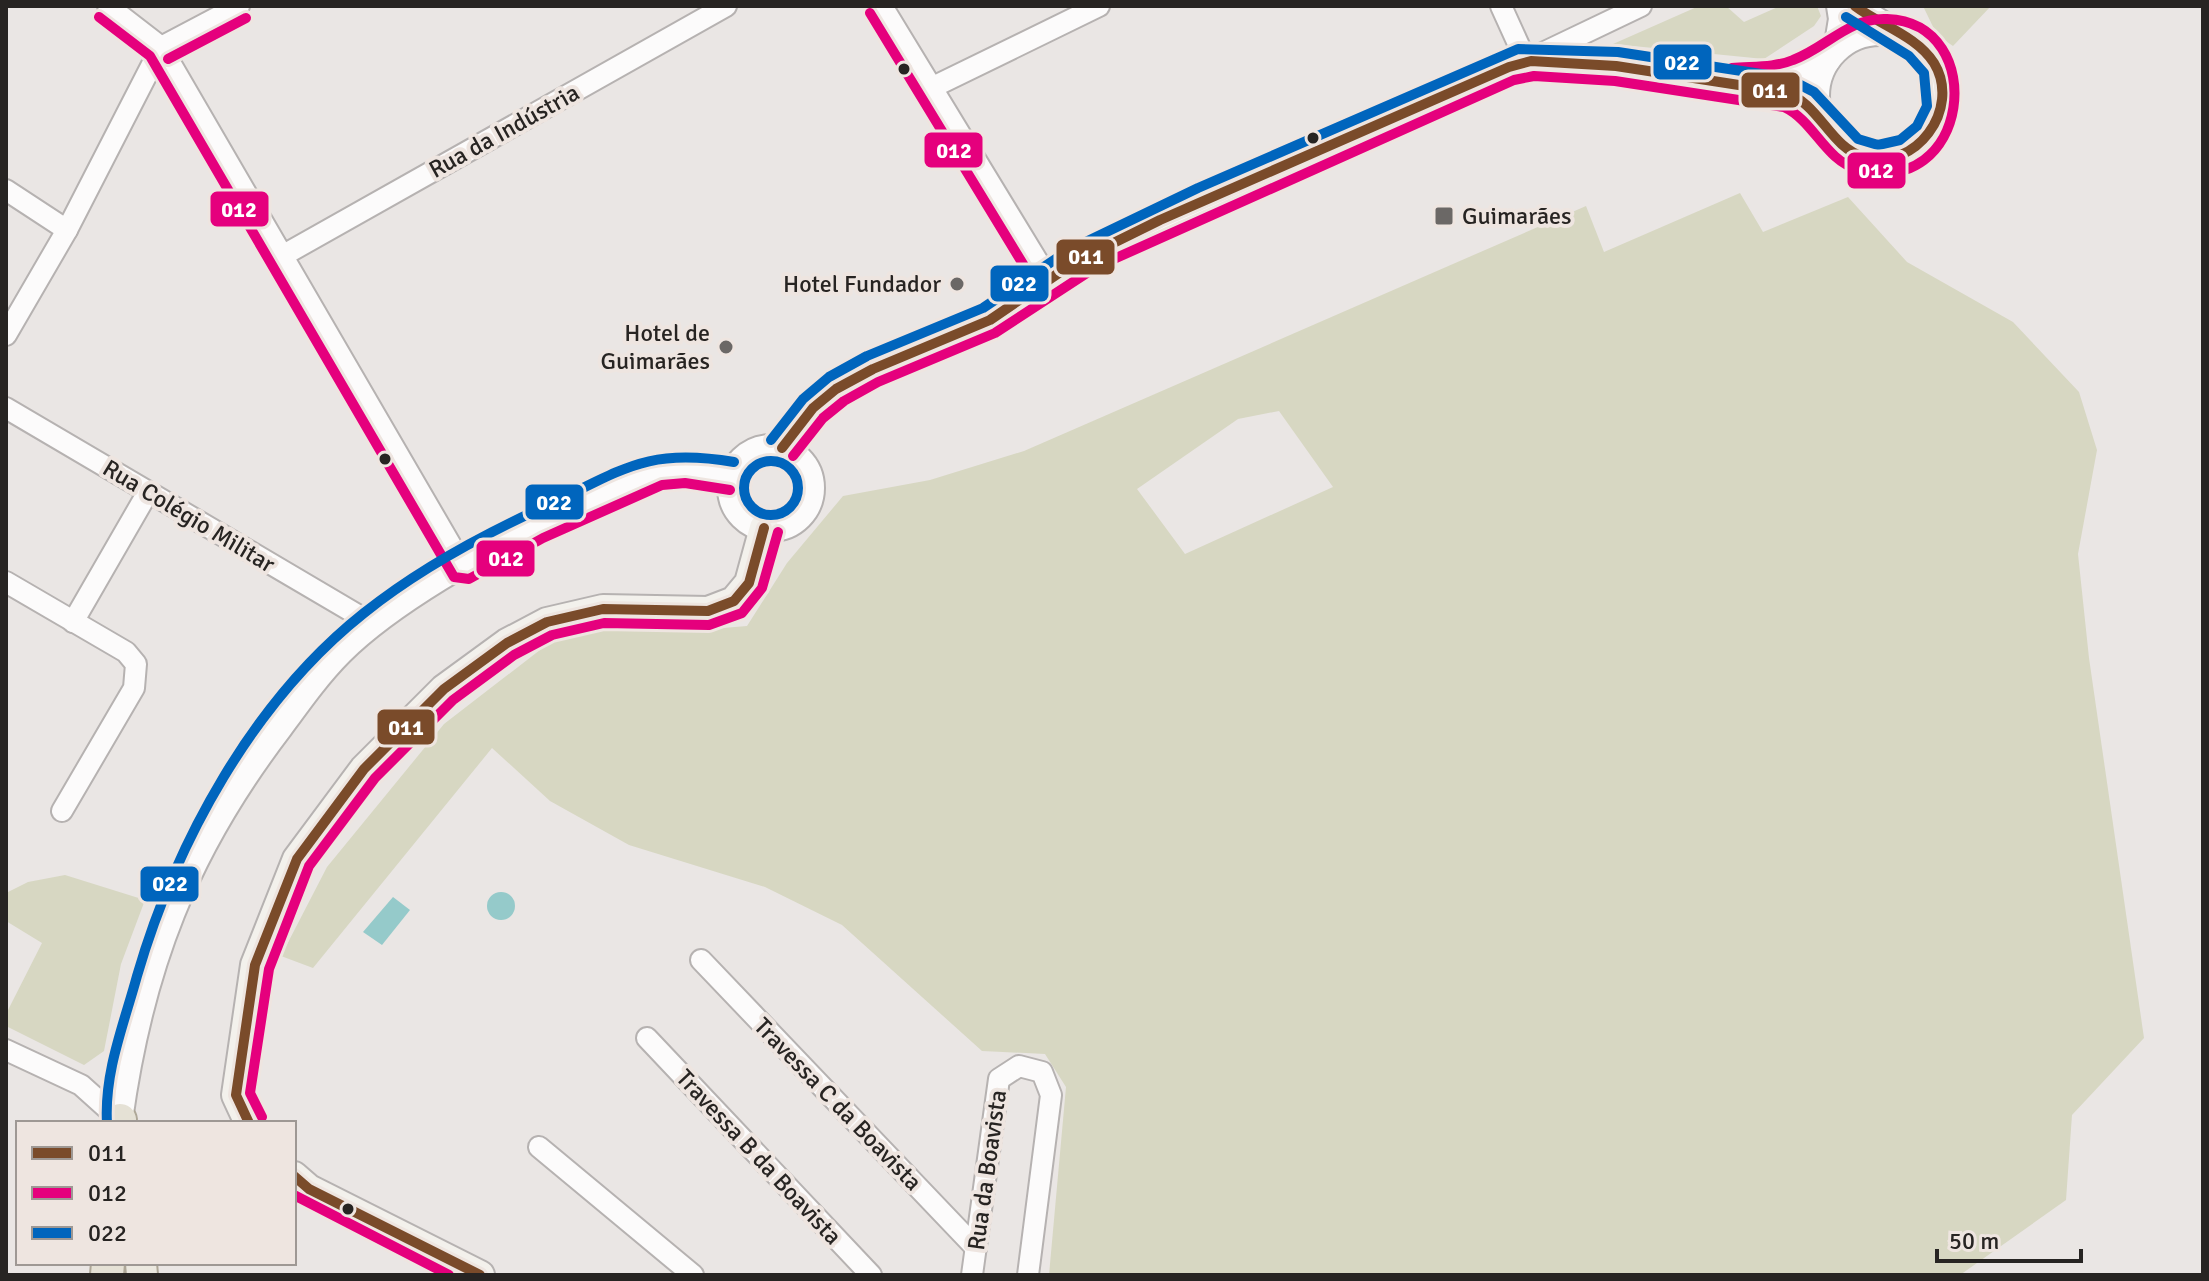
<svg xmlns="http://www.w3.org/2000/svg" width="2209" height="1281" font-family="Signika,sans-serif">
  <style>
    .green { fill: #d7d7c2; fill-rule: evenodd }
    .water { fill: #95caca }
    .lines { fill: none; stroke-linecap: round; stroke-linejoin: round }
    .minor-casing { stroke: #b6b2b1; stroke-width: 24 }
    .tertiary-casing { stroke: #b6b2b1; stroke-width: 28 }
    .secondary-casing { stroke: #b6b2b1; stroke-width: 32 }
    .primary-casing { stroke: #aea797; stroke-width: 34 }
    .trunk-casing { stroke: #aea797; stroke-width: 36 }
    .minor { stroke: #fcfbfb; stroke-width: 20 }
    .tertiary { stroke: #fcfbfb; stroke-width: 24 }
    .secondary { stroke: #f3f1ec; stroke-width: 28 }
    .primary { stroke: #ebe8df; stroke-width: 30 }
    .trunk { stroke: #e5e1d5; stroke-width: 32 }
    .bus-1-casing { stroke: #eee5e0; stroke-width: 16 }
    .bus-2-casing { stroke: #eee5e0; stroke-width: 16 }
    .bus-3-casing { stroke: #eee5e0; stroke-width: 16 }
    .bus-1 { stroke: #7a4b2a; stroke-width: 10 }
    .bus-2 { stroke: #e5007d; stroke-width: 10 }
    .bus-3 { stroke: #0065bd; stroke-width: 10 }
    .bus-dot { fill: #272422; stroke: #eee5e0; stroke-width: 3 }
    .poi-dot { fill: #6b6866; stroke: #eee5e0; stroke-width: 3 }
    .labels { text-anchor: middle; stroke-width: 8; stroke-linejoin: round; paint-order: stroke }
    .street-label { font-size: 24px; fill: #272422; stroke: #eee5e0 }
    .poi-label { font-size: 24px; fill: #272422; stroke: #eee5e0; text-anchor: end }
    .line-badge { stroke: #eee5e0; stroke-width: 3 }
    .badge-label { font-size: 22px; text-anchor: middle; font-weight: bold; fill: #fff }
  </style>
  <rect width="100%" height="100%" fill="#eae6e4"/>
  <g class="green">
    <path d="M1699,6H1726L1744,22L1780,6H1817L1821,16L1814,26L1764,59L1613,44Z"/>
    <path d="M1923,6H1991L1953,46L1937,35Z"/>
    <path d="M1740,193L1763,232L1848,197L1907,262L2013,322L2079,392L2097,450L2078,554L2089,658L2144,1038L2072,1115L2066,1200L1960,1275H1049L1066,1087L1045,1054L982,1051L842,925L765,887L629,845L550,801L492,748L313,968L281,956L327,867L444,724L549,643L611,621L699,630L747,626L787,563L843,496L930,480L1024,451L1586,206L1604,252ZM1279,411L1333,487L1185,554L1137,489L1238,419Z"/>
    <path d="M65,875L145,900L121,964L104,1051L84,1065L6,1026V1014L42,943L6,921V893L28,882Z"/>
  </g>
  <g class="water">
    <circle cx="501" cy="906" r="14"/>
    <path d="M393,897L410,910L382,945L363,932Z"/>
  </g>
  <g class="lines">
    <g class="minor-casing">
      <g id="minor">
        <path d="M108,6L161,47L463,566"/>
        <path d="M882,6L1049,280"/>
        <path d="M1501,6L1526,61L1641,6"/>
        <path d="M161,47L239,6"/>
        <path d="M931,88L1099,6"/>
        <path d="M6,190L67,230"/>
        <path d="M282,256L726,6"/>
        <path d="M6,335L67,230L161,47"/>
        <path d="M6,408L373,624"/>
        <path d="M6,582L126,652L136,664L134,688L62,811"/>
        <path d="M73,622L148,492"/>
        <path d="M701,960L976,1248"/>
        <path d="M647,1038L871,1275"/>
        <path d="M6,1050L81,1085L120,1120"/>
        <path d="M539,1147L693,1275"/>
        <path d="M972,1275L999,1079L1019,1066L1042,1072L1051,1095L1028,1275"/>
      </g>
    </g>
    <g class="tertiary-casing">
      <g id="tertiary">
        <path d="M1855,6L1896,32"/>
        <circle cx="1880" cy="96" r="63"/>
        <path d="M1836,50L1841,19L1839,6"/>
        <path d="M1760,79L1789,77L1828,60"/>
        <circle cx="771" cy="488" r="41"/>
        <path d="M782,448L801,422L836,389L992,319L1072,264L1526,61L1775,90L1802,100L1823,122"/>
        <path d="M120,1120C141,967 186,851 280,728C299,702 318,675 341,652C389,604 486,548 549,520C579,507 630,478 660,471C683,466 708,472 732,476"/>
      </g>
    </g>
    <g class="secondary-casing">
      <g id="secondary">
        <path d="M249,1123L236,1095L255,965L297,859L364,769L444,689L507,643L547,622L603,609L708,611L734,601L749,583L764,528"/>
        <path d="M294,1176L309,1189L480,1275"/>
      </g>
    </g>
    <g class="primary-casing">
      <path id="primary" d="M141,1263L142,1275"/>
    </g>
    <g class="trunk-casing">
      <g id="trunk">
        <path d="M119,1123L120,1120"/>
        <path d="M107,1275L108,1263"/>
      </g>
    </g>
    <use href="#minor" class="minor"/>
    <use href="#tertiary" class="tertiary"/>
    <use href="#secondary" class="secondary"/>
    <use href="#primary" class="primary"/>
    <use href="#trunk" class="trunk"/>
    <g class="bus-1-casing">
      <g id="bus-1">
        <path d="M782,448L813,408L836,389L873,369L990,320L1075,262L1160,220L1509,67L1531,61L1616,66L1784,92C1820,103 1829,147 1864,157C1915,172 1962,109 1934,63C1917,36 1880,25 1855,6"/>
        <path d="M249,1123L236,1095L255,965L297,859L364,769L444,689L507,643L547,622L603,609L708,611L734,601L749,583L764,528"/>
        <path d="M294,1176L309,1189L480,1275"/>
      </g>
    </g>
    <g class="bus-2-casing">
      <g id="bus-2">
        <path d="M870,13L1037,287"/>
        <path d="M99,17L150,56L454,577L469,579L543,538L662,485L685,483L730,490"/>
        <path d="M168,59L246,18"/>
        <path d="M793,456L823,418L844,401L878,382L995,333L1096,267L1514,80L1534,76L1615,81L1784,107C1814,121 1825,160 1857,169C1970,202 1991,23 1887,19C1849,17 1826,48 1793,60C1774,68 1752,66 1732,68"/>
        <path d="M262,1117L250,1093L269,969L309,866L375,778L453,700L514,655L552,635L604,623L709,625L742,613L762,588L778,532"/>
        <path d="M294,1195L449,1275"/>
      </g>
    </g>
    <g class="bus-3-casing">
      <g id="bus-3">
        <path d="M771,440L803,399L829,377L867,356L983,308L1069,250L1198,188L1518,49L1618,52L1787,78L1814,92L1858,139L1878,145L1900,140L1917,126L1927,106L1924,73L1909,56L1846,17"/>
        <circle cx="771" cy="488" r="27"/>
        <path d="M107,1123C104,1072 124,1024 137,976C176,842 253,701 364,613C419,569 482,535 546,506C623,470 646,447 734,462"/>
      </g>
    </g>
    <use href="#bus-1" class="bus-1"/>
    <use href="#bus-2" class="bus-2"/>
    <use href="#bus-3" class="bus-3"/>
  </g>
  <g class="bus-dot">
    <circle cx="904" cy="69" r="7"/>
    <circle cx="1313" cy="138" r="7"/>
    <circle cx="385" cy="459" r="7"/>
    <circle cx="348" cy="1209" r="7"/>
  </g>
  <g class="poi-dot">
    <rect x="1434" y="206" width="20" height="20" rx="4"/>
    <circle cx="957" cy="284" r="8"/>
    <circle cx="726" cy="347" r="8"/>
  </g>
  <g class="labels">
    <g class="street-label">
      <text transform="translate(504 131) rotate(-29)" y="8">Rua da Indústria</text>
      <text transform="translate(189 516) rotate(31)" y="8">Rua Colégio Militar</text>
      <text transform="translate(838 1104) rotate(46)" y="8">Travessa C da Boavista</text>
      <text transform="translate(759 1157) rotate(47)" y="8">Travessa B da Boavista</text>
      <text transform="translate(987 1170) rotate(-82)" y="8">Rua da Boavista</text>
    </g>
    <g class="poi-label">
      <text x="1462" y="224" text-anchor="start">Guimarães</text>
      <text x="941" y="292">Hotel Fundador</text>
      <text x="710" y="341">Hotel de<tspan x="710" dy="28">Guimarães</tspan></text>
    </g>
  </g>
  <g class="line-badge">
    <rect x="1652" y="43" width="61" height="38" rx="8" fill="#0065bd"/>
    <rect x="1740" y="71" width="61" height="38" rx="8" fill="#7a4b2a"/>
    <rect x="923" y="131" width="61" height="38" rx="8" fill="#e5007d"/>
    <rect x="1846" y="151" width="61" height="39" rx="8" fill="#e5007d"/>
    <rect x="209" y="190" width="61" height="38" rx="8" fill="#e5007d"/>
    <rect x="1055" y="238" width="61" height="38" rx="8" fill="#7a4b2a"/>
    <rect x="989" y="264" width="61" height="39" rx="8" fill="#0065bd"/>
    <rect x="524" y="483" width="61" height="38" rx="8" fill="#0065bd"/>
    <rect x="475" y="539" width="61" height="39" rx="8" fill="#e5007d"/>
    <rect x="376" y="708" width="60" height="38" rx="8" fill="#7a4b2a"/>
    <rect x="139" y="865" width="61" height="38" rx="8" fill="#0065bd"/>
  </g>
  <g class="badge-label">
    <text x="1682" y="70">022</text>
    <text x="1770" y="98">011</text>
    <text x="954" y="158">012</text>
    <text x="1876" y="178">012</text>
    <text x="239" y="217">012</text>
    <text x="1086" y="264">011</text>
    <text x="1019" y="291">022</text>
    <text x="554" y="510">022</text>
    <text x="506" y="566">012</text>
    <text x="406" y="735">011</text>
    <text x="170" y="891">022</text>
  </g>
  <rect width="2209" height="1281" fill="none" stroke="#272422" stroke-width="16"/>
  <rect x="16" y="1121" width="280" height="144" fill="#eee5e0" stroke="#9e9894" stroke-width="2"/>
  <rect x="32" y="1147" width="40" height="12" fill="#7a4b2a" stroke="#9e9894" stroke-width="2"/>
  <text x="88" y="1161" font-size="24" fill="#272422">011</text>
  <rect x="32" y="1187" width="40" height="12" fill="#e5007d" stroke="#9e9894" stroke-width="2"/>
  <text x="88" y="1201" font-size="24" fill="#272422">012</text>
  <rect x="32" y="1227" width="40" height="12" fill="#0065bd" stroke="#9e9894" stroke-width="2"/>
  <text x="88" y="1241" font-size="24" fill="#272422">022</text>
  <path d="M1937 1249v12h144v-12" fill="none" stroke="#272422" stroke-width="4"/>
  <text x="1949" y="1249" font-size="24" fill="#272422" stroke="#eee5e0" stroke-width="6" paint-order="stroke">50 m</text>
</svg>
